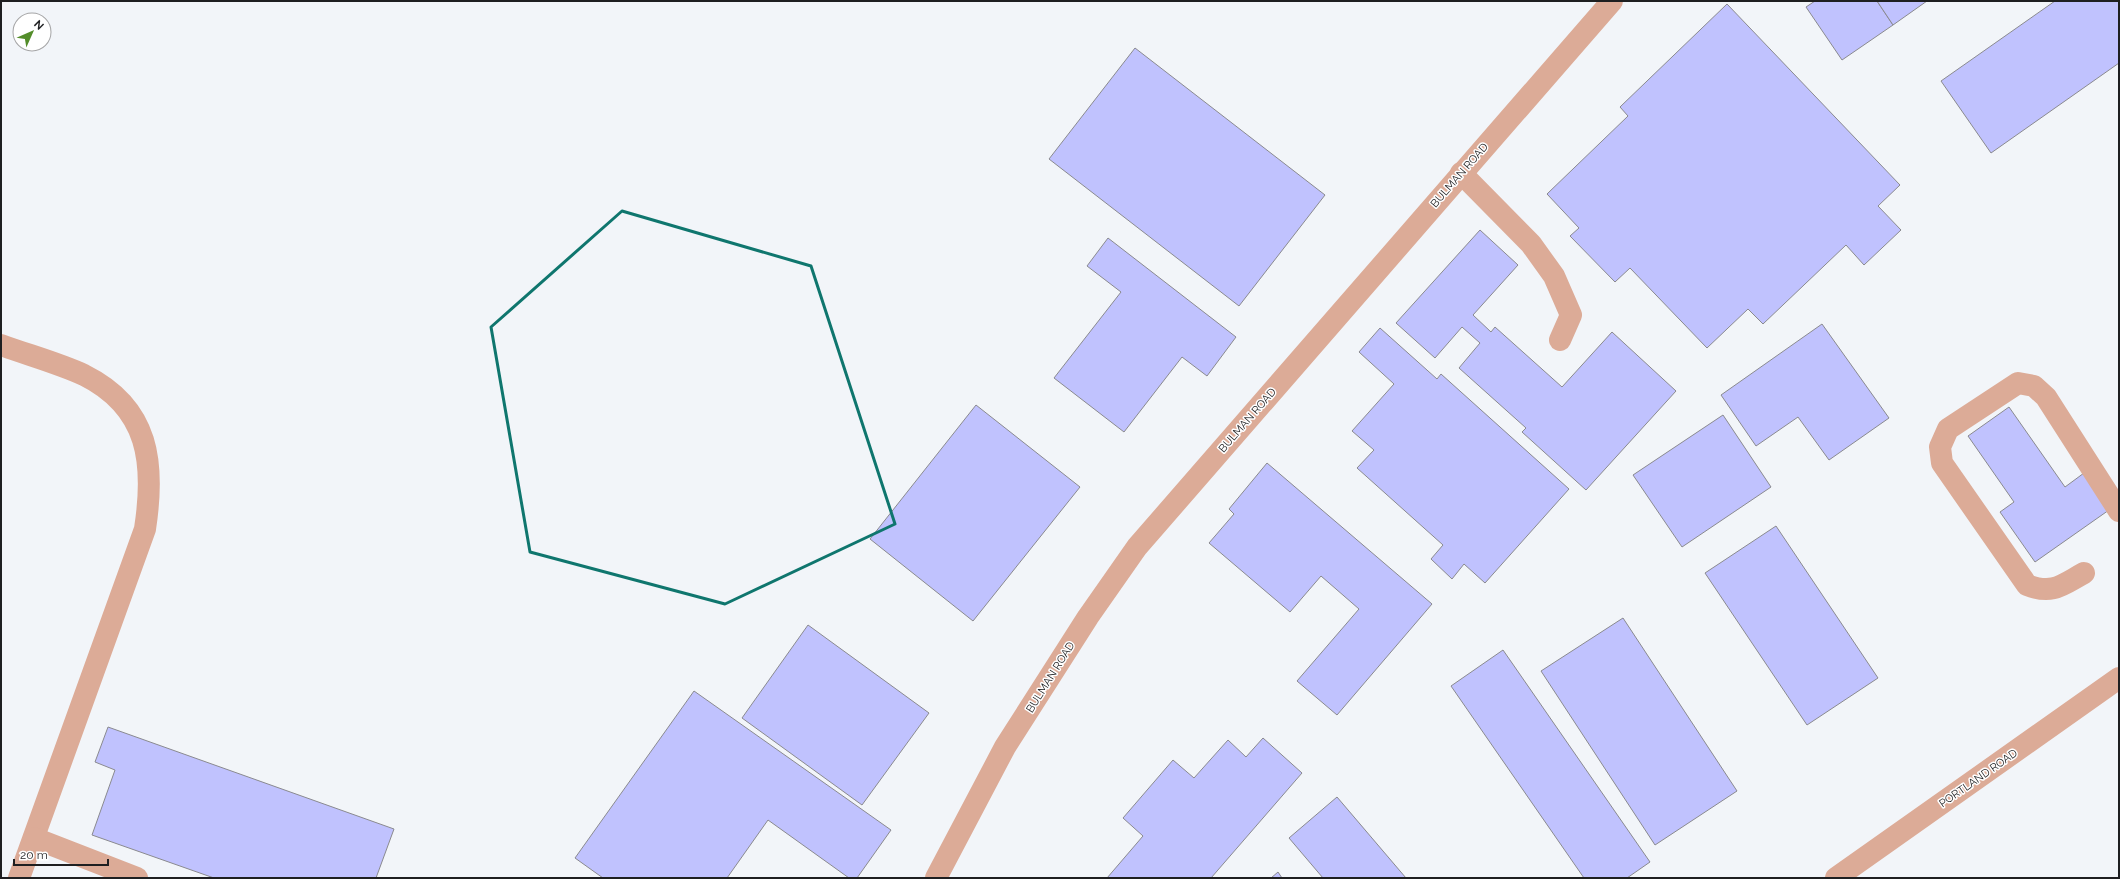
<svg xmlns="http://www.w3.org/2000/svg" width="2120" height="879" font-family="Raleway,sans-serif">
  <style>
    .building { fill: #c0c2fe; stroke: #8a8a8f }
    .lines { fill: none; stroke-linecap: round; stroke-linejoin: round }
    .minor { stroke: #dcab97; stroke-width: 22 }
    .marked { fill: none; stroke: #0f766e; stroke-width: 3; stroke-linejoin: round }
    .labels { text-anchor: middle; stroke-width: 3; stroke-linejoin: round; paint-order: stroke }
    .street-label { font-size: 11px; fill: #1e1f21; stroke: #fff }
  </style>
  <rect width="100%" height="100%" fill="#f2f5f9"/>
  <g class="building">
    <path d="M1815,1H1877L1893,25L1842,60L1806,7Z"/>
    <path d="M1877,1H1927L1893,25Z"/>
    <path d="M2055,1H2119V63L1991,153L1941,81Z"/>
    <path d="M1727,4L1900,185L1878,206L1901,230L1864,265L1846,245L1763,324L1748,309L1707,348L1630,268L1615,282L1570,236L1579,228L1547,194L1628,116L1620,107Z"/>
    <path d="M1135,48L1325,195L1239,306L1049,159Z"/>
    <path d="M1480,230L1518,265L1473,315L1491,332L1495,327L1562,387L1612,332L1676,391L1586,490L1522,432L1526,428L1459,368L1480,343L1462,327L1435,358L1396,323Z"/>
    <path d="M1108,238L1236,337L1207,376L1182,357L1124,432L1054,378L1121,292L1087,266Z"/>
    <path d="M1822,324L1889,418L1829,460L1798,417L1756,446L1721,395Z"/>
    <path d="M1380,328L1437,379L1441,374L1569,489L1485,583L1464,564L1452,579L1431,559L1443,545L1357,468L1374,450L1352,431L1394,384L1359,352Z"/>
    <path d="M976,405L1080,487L973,621L870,539Z"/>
    <path d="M2009,407L2065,487L2084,473L2109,510L2035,562L2000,512L2014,502L1968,436Z"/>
    <path d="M1723,415L1771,487L1682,547L1633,475Z"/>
    <path d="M1267,463L1432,604L1337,715L1297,681L1359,609L1321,576L1290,612L1209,543L1234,514L1229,509Z"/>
    <path d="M1776,526L1878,678L1807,725L1705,573Z"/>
    <path d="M1623,618L1737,791L1655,845L1541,671Z"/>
    <path d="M808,625L929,713L862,805L742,718Z"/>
    <path d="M1503,650L1650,862L1627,878H1584L1451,686Z"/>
    <path d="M694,691L891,830L857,878H849L768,820L727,878H603L575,858Z"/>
    <path d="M108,727L394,829L376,878H214L92,835L115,770L95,762Z"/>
    <path d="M1263,738L1302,773L1211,878H1107L1143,836L1123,818L1173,760L1194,778L1228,740L1246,757Z"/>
    <path d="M1337,797L1406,878H1323L1289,838Z"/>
    <path d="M1278,872L1282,878H1271Z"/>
  </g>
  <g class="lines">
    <g class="minor">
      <path d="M1461,173L1531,244L1554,276L1571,315L1560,340"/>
      <path d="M1,345C28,355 58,363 84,375C150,408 155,464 145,529L19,878"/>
      <path d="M2084,573C2062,585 2053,595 2027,585L1942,463L1940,447L1948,429L2018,383L2034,386L2046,397L2119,511"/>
      <path d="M34,838L137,878"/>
      <path d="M936,878L1005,747L1088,617L1137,547L1612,1"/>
      <path d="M1836,878L2119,678"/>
    </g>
  </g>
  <path class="marked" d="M622,211L811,266L895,524L725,604L530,552L491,327Z"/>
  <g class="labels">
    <g class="street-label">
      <text transform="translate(1459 175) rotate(-49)" y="4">BULMAN ROAD</text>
      <text transform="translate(1247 420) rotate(-49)" y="4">BULMAN ROAD</text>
      <text transform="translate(1050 677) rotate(-58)" y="4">BULMAN ROAD</text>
      <text transform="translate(1978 778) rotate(-35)" y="4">PORTLAND ROAD</text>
    </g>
  </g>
  <rect width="2120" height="879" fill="none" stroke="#1e1f21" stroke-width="4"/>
  <g transform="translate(32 32) rotate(45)"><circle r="19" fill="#ffffff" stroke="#a5a5a6"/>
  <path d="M0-3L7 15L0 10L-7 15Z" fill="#538d2a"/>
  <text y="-6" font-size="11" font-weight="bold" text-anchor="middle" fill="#1e1f21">N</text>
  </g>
  <path d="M14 859v6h94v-6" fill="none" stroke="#1e1f21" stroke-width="2"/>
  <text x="20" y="859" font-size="12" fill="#1e1f21" stroke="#ffffff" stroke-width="3" paint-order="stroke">20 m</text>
</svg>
